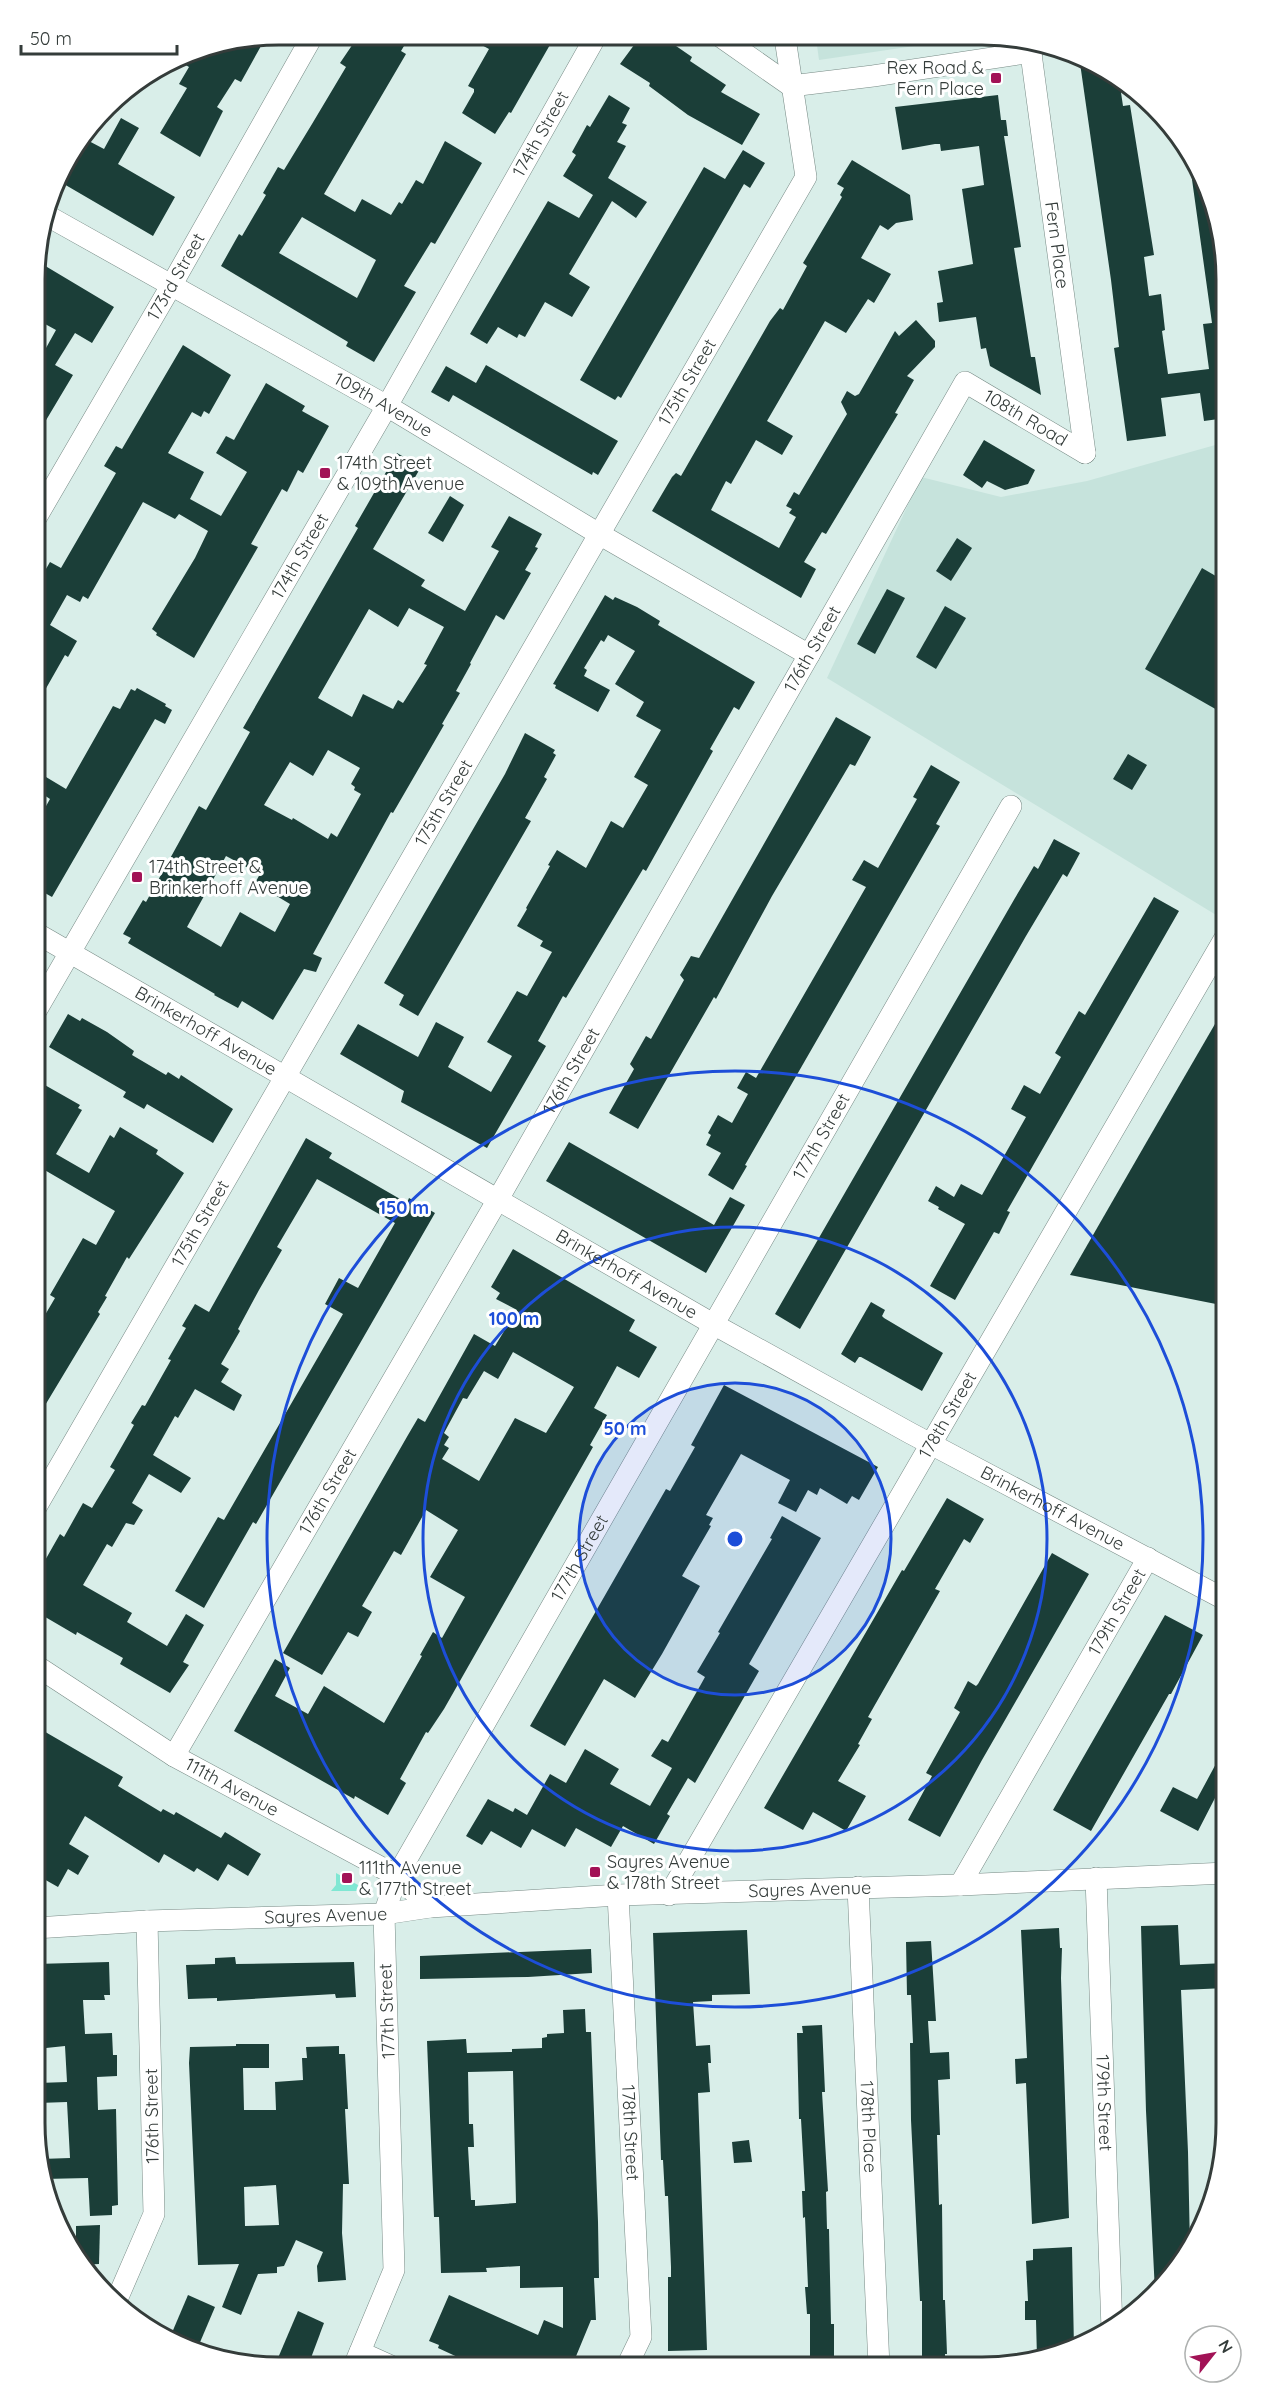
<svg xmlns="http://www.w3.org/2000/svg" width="1261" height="2402" font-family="Quicksand,sans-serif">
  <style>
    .built { fill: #c6e3dc }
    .green { fill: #80e7d3 }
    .building { fill: #1b3e38; fill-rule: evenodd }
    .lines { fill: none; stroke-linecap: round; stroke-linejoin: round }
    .street-casing { stroke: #778a85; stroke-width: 22 }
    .street { stroke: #fff; stroke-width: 21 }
    .ring { fill: none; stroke: #1d4ed8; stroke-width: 3 }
    .poi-dot { fill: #a21256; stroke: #fff; stroke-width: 2 }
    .labels { text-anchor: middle; stroke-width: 6; stroke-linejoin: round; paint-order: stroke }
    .poi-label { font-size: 18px; fill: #343c3a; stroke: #fff; text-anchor: start }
    .street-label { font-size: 18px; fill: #343c3a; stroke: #fff }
    .rim { fill: none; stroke: #343c3a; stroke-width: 3 }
    .centre { fill: #1d4ed8; stroke: #fff; stroke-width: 3 }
    .ring-label { font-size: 18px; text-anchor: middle; font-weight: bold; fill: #1d4ed8; stroke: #fff; stroke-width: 6; stroke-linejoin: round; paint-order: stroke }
  </style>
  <rect width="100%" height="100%" fill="#d9eee9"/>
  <g class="built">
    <path d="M816,38L962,39L819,60Z"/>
    <path d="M1226,442V921L827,678L921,477L1001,497L1087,481Z"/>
  </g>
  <path class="green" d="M336,1873L358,1885L357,1891H331L336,1885Z"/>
  <g class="building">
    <path d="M359,35H385L404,46L401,51L406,54L324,194L355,212L362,199L391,215L399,202L402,204L416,180L423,184L445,141L482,163L435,244L431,242L404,286L416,292L374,362L346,346L348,342L221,266L239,234L242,236L266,195L263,193L278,167L284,170L312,124L346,67L340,63ZM302,217L376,260L357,298L279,253Z"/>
    <path d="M465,36H514L526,43L531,36H555L511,113L509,112L495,134L462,113L474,92V89L468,86L489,49Z"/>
    <path d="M266,37L241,82L235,79L217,107L223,111L200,157L160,133L187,88L179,84L189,67L176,59L186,53Z"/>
    <path d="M640,37H663L692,57L690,61L726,85L721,92L760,114L742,145L688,115L649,86L650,83L620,64Z"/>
    <path d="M1079,56L1090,60L1119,79L1123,106L1130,105L1154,255L1144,257L1149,296L1161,294L1165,330L1162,331L1168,374L1209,369L1203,324L1212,323L1189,158L1192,157L1214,201L1227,279L1226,418L1204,421L1200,393L1161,398L1166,436L1127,441L1114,348L1119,347L1111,280Z"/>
    <path d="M609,95L630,108L622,123L627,125L617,142L626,146L608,178L647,202L636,218L612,201L569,274L590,287L572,317L545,302L525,337L519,334L517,338L498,327L487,344L470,334L548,201L579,218L593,195L563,176L576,155L572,152L587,125L590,127Z"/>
    <path d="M998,95L1001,120H1006L1008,136H1004L1021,247L1014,248L1031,357H1035L1041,395L990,366L986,348L981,349L976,317L939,322L937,303L943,302L938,271L973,264L962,189L984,185L979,146L941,151L940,144H935L902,150L895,107Z"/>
    <path d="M121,118L139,128L118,164L175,197L153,236L57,180L60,171L85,139L104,149Z"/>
    <path d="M743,150L765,163L750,188L744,184L621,398L618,396L615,400L580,380L704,167L725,179Z"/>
    <path d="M852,160L910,195L913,220L896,223L888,230L880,225L861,258L891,274L874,303L868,299L846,333L825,321L767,421L793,436L782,455L756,440L731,484L726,481L711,510L779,548L796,517L789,513L792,509L786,506L794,492L799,495L847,414L841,402L847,391L855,396L859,394L895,331L899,336L916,320L935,341V347L907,376L914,380L895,413L898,414L826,534L822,532L804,562L816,569L801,598L652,511L672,477L676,473L681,476L770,321L780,308L783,310L807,266L803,263L842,197L840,195L844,188L837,184Z"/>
    <path d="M37,261L114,307L92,343L75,333L55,365L73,375L36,437V354L41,357L56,330L36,319Z"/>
    <path d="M183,345L231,375L209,414L204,411L201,417L192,412L168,453L204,472L190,499L221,516L247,472L216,453L226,436L234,440L266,383L305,406L302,411L329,426L303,473L298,470L287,492L282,489L251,544L258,547L194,658L156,635L157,633L152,629L195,558L208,531L179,514L175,519L143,502L88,599L83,596L80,602L67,595L50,625L77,641L68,657L65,655L36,706V586L50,562L61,568L116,473L104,466L116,446L122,449Z"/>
    <path d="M486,365L618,441L598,475L593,472L592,475L453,395L449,402L431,392L446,366L476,383Z"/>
    <path d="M984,440L1035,470L1028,484L1005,490L987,481L982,488L963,475Z"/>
    <path d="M397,453L421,467L373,549L425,580L421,586L465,611L499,551L491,547L509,516L542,534L535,547L538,548L525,570L531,573L504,620L496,615L470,663L471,664L456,691L460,693L442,724L444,725L393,813L391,812L313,954L322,958L316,972L304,969L273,1020L242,1001L238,1008L214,995L215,994L128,943L131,938L123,934L143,900L146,902L199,806L206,810L250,732L243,728L358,528L355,526ZM409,608L444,627L424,664L427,665L405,700L403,703L398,700L393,709L363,694L352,717L318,698L369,609L398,627ZM328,750L360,768L351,784L355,787L354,790L361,794L337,837L331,833L328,839L293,818L292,820L264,805L290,762L313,776ZM226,856L260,874L255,883L290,904L275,932L240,912L221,947L187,927Z"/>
    <path d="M450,496L464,505L443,542L428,533Z"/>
    <path d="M957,538L972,548L951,581L936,571Z"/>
    <path d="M1202,568L1226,582V715L1145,669Z"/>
    <path d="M887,589L905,598L875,654L857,644Z"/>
    <path d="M605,595L613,600L615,597L637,607L660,621L658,625L755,682L739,710L734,707L710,749L713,751L646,871L643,869L566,998L563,996L538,1041L546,1046L487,1148L401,1102L404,1091L340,1054L358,1024L418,1057L436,1022L464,1037L448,1067L491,1092L512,1056L487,1042L517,991L527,996L552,952L540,946L543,941L517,926L527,909L526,908L550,866L548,865L557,850L586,868L611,821L623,828L648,785L634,777L661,730L636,716L644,702L615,684L635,651L608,635L604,642L601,640L584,668L587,670L584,676L610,690L598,712L555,688L556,685L553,684Z"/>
    <path d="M945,606L966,618L936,669L916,657Z"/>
    <path d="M137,688L166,704L165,706L172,710L165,724L155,719L52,897L36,888V824L50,799L38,791L46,777L66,789L113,706L120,709L131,689L135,691Z"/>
    <path d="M836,717L871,737L855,766L850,764L772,896L716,999L714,997L638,1129L609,1113L634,1069L630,1064L646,1036L651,1039L684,980L680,975L691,956L699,958Z"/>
    <path d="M525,733L555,750L553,753L556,755L544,777L547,779L525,818L531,821L418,1016L399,1005L404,995L384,983L505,774Z"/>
    <path d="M1128,754L1147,765L1132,790L1113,779Z"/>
    <path d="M931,765L960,782L936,824L940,826L745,1165L747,1166L733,1190L708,1175L721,1153L706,1145L711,1135L708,1133L718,1115L732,1123L748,1094L737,1088L746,1072L756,1078L866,887L852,880L864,860L878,868L917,799L913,797Z"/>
    <path d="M1054,839L1080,853L1067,877L1063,874L1026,936L800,1329L775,1314L1015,898L1034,866L1038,869Z"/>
    <path d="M1154,897L1179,911L1007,1211L1010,1212L999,1234L994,1232L955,1300L930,1286L965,1224L938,1209L939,1207L928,1201L936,1186L954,1197L961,1184L982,1195L1026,1117L1011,1109L1024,1085L1040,1094L1061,1057L1055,1053L1079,1011L1085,1015Z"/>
    <path d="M1226,1005V1306L1070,1275L1146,1143Z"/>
    <path d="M68,1014L80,1021L82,1018L107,1032L134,1051L132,1055L166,1075L168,1072L179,1079L181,1075L233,1109L213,1143L147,1104L144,1109L123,1097L126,1092L49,1047Z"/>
    <path d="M36,1080L80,1105L78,1108L82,1110L56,1154L89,1173L110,1135L114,1138L120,1127L158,1150L156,1154L184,1173L129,1259L127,1257L105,1296L107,1297L98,1312L100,1314L35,1422V1332L55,1298L50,1295L83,1238L96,1245L115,1211L36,1165Z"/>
    <path d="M306,1138L332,1153L329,1158L407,1203L409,1198L435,1213L275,1491L256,1524L253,1522L204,1608L175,1591L218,1517L224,1520L343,1314L325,1304L339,1278L358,1288L395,1223L317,1179L277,1247L282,1250L259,1290L238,1329L240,1331L221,1364L229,1369L221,1382L242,1395L234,1411L195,1389L178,1418L175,1416L153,1455L191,1478L181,1493L149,1474L132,1503L143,1510L134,1525L126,1523L112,1547L107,1544L83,1585L132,1613L127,1622L167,1646L186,1614L204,1625L183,1662L189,1665L170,1693L120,1664L123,1658L77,1632L76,1635L35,1611V1578L60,1534L64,1537L83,1503L92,1508L115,1470L110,1467L134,1425L131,1423L142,1405L145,1406L171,1360L168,1359L186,1328L182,1326L195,1304L209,1312Z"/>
    <path d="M569,1142L714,1225L730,1197L745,1205L706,1273L546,1181Z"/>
    <path d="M513,1249L635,1320L629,1331L657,1347L639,1378L617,1366L594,1408L607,1415L590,1445L593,1447L444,1709L428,1733L426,1732L400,1779L406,1783L388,1815L355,1796L354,1799L234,1731L275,1659L290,1668L275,1696L308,1714L324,1686L384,1723L422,1656L420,1655L433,1632L442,1638L465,1597L430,1577L458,1530L426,1510L401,1555L394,1551L362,1606L372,1612L358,1637L348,1632L322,1675L283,1653L408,1435L418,1418L425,1422L474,1334L495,1346L517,1310L496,1299L500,1293L491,1287ZM513,1352L574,1387L546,1433L515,1418L479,1481L442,1459L449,1448L444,1445L449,1437L444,1433L463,1398L467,1399L484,1371L498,1379Z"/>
    <path d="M871,1302L885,1310L882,1316L884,1318L943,1353L922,1391L861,1357H859L855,1363L841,1354Z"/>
    <path d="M724,1385L878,1467L859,1500L852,1496L847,1504L820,1488L817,1495L808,1490L796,1512L778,1503L790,1480L741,1454L706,1515L713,1518L709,1525L711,1526L682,1576L700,1586L662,1654L635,1698L604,1679L565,1746L530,1726L666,1489L670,1491L695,1447L691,1445Z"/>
    <path d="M947,1498L984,1519L970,1543L964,1539L935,1589L940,1591L868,1717L872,1719L858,1744L860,1745L838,1781L866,1796L846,1831L813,1812L803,1830L764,1808L902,1570L904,1571Z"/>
    <path d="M782,1516L821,1538L749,1664L759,1671L695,1783L688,1778L667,1814L670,1816L654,1844L623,1826L611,1847L576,1828L565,1847L532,1829L521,1848L491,1831L482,1845L466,1836L488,1799L513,1812L515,1808L527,1815L550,1774L566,1783L585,1749L619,1769L610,1784L650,1806L672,1768L651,1756L662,1739L668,1742L700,1686L705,1677L697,1672L720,1633L718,1632L772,1539L770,1538Z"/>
    <path d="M1052,1553L1089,1574L982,1760L940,1837L908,1820L932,1776L926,1773L960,1712L954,1708L968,1681L976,1686L978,1684Z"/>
    <path d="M1165,1615L1203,1635L1171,1694H1169L1091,1831L1053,1810Z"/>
    <path d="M35,1726L123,1777L118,1786L161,1812L163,1809L174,1815L176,1812L221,1838L225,1832L261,1854L248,1876L228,1864L218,1881L197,1868L194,1872L164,1854L159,1863L85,1816L69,1844L89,1856L78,1875L68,1869L58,1887L35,1874Z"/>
    <path d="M1218,1760L1226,1765V1804L1215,1798L1198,1831L1160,1811L1173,1787L1197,1799Z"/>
    <path d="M1178,1925L1180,1965L1226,1963V1988L1181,1990L1188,2152L1190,2248L1176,2272L1155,2292L1146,2111L1141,1926Z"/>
    <path d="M1059,1928L1060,1948H1062L1061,1978L1069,2218L1032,2224L1026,2083L1016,2084L1015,2059L1027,2058L1021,1930Z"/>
    <path d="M747,1930L750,1994L712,1995V2001L693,2002L696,2046L710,2045L711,2063H708L710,2092L698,2093L707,2350L668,2351V2277H671V2267L668,2196H665L663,2160H661L653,1933Z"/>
    <path d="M931,1941L936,2021H928L930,2053L949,2052L950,2079L938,2080L940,2135H937L939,2205L942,2204L943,2300H945L947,2354H945V2367H922V2301H920L911,2120L910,2043H913L911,1995H907L906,1942Z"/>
    <path d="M591,1949L592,1973L528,1977L420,1979V1956Z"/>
    <path d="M235,1957L236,1964L354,1962L356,1997L336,1998L335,1994L217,2001V1998L188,1999L186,1965L215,1964V1958Z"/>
    <path d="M109,1962L110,1995H104L105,2000H83L85,2034L112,2033L113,2055H117V2076L97,2077L98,2110L116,2109L118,2205L112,2206V2215L90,2216L88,2178L44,2179L41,2159L70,2158L67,2102L38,2103V2083L67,2082L65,2046L46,2048L43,2002H35V1964Z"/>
    <path d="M585,2009L586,2032H591L598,2222L599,2278H594L596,2320H591L572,2366H477L438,2348L439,2345L429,2341L449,2295L538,2335L544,2320L563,2328V2287L520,2288V2266L486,2268L487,2272L441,2273L439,2217H434L427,2041L466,2039L467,2053L512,2052V2049L542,2048V2038L547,2037V2034L564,2033L563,2010ZM513,2071L516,2203L475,2206V2200H471L468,2147H474L473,2124H469L468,2072Z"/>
    <path d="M822,2025L825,2092H822L828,2191L826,2192L827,2229H829L831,2324H834V2361H810V2314H807L805,2287H808L805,2217L803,2218L802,2191H805L801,2119H799L797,2033H803L802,2026Z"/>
    <path d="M236,2044H269V2068H243L244,2110H276L275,2082L303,2080L302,2058H307L306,2047L339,2046V2054H345L348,2109H345L349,2184H343L342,2233L346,2280L318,2282L317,2266L323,2252L296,2240L284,2266L277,2267V2273L258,2274L241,2315L222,2307L239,2264L198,2265L189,2063L190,2047L236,2046ZM276,2185L279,2225L245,2226L244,2187Z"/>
    <path d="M749,2140L752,2162L734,2163L732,2142Z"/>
    <path d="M100,2225L99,2264L81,2265L76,2259V2226Z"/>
    <path d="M1072,2247L1074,2348L1060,2355L1037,2358L1036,2320H1025V2301H1028L1026,2261L1033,2260V2249Z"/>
    <path d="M188,2295L215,2307L198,2347L171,2335Z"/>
    <path d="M298,2311L324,2323L308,2366L275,2365Z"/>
  </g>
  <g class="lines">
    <g class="street-casing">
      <g id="street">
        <path d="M721,37L791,86"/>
        <path id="s1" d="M1029,39L1085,453"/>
        <path d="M791,86L873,76L1032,52"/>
        <path id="s2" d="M46,215L387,406L599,534L809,655"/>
        <path id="s3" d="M36,518L171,286L313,35"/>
        <path id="s4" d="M36,933L713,1324L910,1433L1226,1600"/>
        <path id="s5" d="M36,1011L387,406L596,36"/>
        <path id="s6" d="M35,1509L806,177L785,38"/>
        <path id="s7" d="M35,1665L174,1756L397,1876L430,1907"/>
        <path id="s8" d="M174,1756L497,1201L965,382L1085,453"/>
        <path id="s9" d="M1096,1878L1112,2329"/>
        <path id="s10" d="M960,1885L1148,1558"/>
        <path id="s11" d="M858,1887L879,2367"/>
        <path id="s12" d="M618,1895L641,2337L627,2366"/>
        <path id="s13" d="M669,1895L1226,936"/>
        <path id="s14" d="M35,1928L147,1921L384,1914L430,1907L618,1895L960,1885L1226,1873"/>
        <path d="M115,2304L154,2214L147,1921"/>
        <path d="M360,2352L391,2366"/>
        <path id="s15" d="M354,2366L394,2270L384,1914L397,1876L1011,806"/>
      </g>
    </g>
    <use href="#street" class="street"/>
  </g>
  <circle cx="735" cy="1539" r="156" fill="#1d4ed8" fill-opacity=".12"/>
  <g class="ring">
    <circle cx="735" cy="1539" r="156"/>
    <circle cx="735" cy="1539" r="312"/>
    <circle cx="735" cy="1539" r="468"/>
  </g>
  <g class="poi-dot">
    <rect x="990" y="72" width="12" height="12" rx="3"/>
    <rect x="319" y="467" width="12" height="12" rx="3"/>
    <rect x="131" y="871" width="12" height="12" rx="3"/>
    <rect x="589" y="1866" width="12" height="12" rx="3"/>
    <rect x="341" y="1872" width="12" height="12" rx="3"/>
  </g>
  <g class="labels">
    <g class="poi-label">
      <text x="984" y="74" text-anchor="end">Rex Road &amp;<tspan x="984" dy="21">Fern Place</tspan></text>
      <text x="337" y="469">174th Street<tspan x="337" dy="21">&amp; 109th Avenue</tspan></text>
      <text x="149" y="873">174th Street &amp;<tspan x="149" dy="21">Brinkerhoff Avenue</tspan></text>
      <text x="607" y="1868">Sayres Avenue<tspan x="607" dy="21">&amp; 178th Street</tspan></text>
      <text x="359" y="1874">111th Avenue<tspan x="359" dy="21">&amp; 177th Street</tspan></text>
    </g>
    <g class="street-label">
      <text dy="6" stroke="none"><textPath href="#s5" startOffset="1012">174th Street</textPath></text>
      <text dy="6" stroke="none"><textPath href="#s1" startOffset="208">Fern Place</textPath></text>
      <text dy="6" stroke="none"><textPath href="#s3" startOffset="279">173rd Street</textPath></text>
      <text dy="6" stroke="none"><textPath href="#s6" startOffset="1302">175th Street</textPath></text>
      <text dy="6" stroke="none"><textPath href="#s2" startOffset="387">109th Avenue</textPath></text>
      <text dy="6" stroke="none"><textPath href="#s8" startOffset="1656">108th Road</textPath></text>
      <text dy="6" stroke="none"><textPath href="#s5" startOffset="526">174th Street</textPath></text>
      <text dy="6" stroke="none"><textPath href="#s8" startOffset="1278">176th Street</textPath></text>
      <text dy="6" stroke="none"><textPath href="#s6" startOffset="816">175th Street</textPath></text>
      <text dy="6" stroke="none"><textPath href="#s4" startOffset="196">Brinkerhoff Avenue</textPath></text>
      <text dy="6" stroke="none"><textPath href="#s8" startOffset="792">176th Street</textPath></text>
      <text dy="6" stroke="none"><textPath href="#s15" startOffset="1353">177th Street</textPath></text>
      <text dy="6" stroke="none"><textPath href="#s6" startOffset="330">175th Street</textPath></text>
      <text dy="6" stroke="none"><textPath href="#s4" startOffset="682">Brinkerhoff Avenue</textPath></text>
      <text dy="6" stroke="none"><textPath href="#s13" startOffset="555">178th Street</textPath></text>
      <text dy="6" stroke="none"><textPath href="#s8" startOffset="306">176th Street</textPath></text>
      <text dy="6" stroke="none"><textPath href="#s4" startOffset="1168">Brinkerhoff Avenue</textPath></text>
      <text dy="6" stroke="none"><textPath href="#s15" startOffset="867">177th Street</textPath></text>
      <text dy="6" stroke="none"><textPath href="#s10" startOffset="315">179th Street</textPath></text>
      <text dy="6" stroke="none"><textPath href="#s7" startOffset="232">111th Avenue</textPath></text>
      <text dy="6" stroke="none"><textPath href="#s14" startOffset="776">Sayres Avenue</textPath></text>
      <text dy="6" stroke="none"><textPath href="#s14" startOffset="291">Sayres Avenue</textPath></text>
      <text transform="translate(387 2011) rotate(-92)" y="6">177th Street</text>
      <text dy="6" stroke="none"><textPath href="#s9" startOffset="225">179th Street</textPath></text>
      <text transform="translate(152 2116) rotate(-91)" y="6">176th Street</text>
      <text dy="6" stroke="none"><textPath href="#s11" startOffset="240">178th Place</textPath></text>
      <text dy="6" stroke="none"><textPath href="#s12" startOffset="238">178th Street</textPath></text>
    </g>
  </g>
  <path d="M0 0H1261V2402H0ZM279 45H982A234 234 0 0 1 1216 279V2123A234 234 0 0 1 982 2357H279A234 234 0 0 1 45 2123V279A234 234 0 0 1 279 45Z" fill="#fff" fill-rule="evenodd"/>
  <path class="rim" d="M279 45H982A234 234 0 0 1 1216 279V2123A234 234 0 0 1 982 2357H279A234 234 0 0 1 45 2123V279A234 234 0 0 1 279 45Z"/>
  <circle cx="735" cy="1539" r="9" class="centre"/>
  <g class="ring-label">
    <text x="404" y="1214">150 m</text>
    <text x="514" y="1325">100 m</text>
    <text x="625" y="1435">50 m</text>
  </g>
  <g transform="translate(1213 2354) rotate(59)"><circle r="28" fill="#ffffff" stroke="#aeb1b0" stroke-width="1.5"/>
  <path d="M0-4.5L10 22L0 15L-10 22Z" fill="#a21256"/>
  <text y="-9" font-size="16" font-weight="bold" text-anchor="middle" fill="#343c3a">N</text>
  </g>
  <path d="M21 45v9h156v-9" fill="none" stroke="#343c3a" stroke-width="3"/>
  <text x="30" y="45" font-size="18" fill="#343c3a" stroke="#ffffff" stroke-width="4.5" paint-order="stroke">50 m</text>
</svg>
